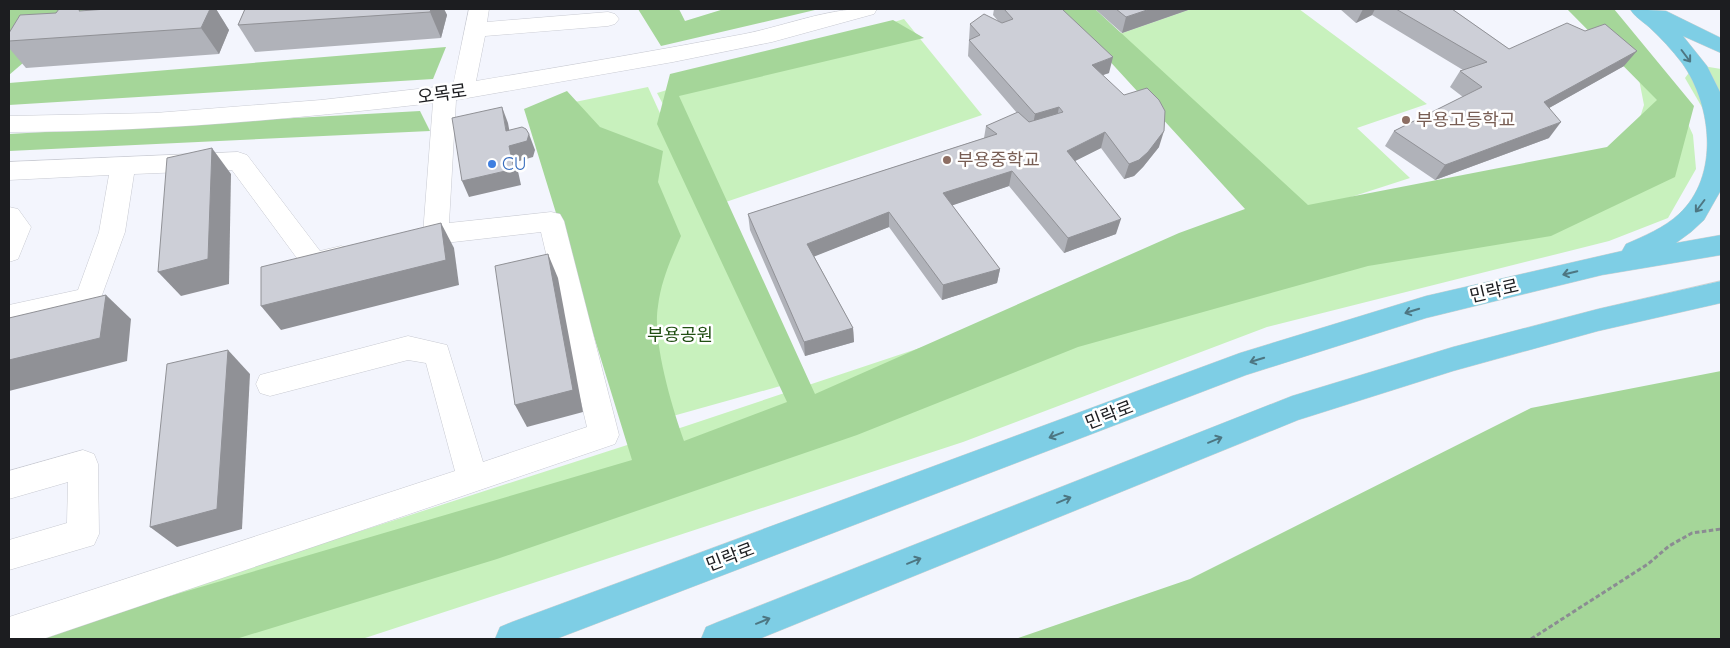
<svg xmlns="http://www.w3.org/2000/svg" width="1730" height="648" font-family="Quicksand,'Noto Sans KR',sans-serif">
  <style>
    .green { fill: #c8f1bd }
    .forest { fill: #a5d699 }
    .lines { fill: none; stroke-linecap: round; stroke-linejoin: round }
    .minor-casing { stroke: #c8cad2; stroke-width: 1 }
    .major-casing { stroke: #d2d2d2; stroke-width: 1 }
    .path { stroke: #8b8c92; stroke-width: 3; stroke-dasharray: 4.5 2.5; stroke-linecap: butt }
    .minor { fill: #fff; fill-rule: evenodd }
    .major { fill: #7ecee5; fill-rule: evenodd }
    .wall { fill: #b0b2b9 }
    .shaded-wall { fill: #909196 }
    .building { fill: #cdcfd7; stroke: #909196 }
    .oneway { stroke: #4d7682 }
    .education-dot { fill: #8d6e63; stroke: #fff; stroke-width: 2 }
    .shop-dot { fill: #3f7fe0; stroke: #fff; stroke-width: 2 }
    .labels { text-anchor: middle; stroke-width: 5; stroke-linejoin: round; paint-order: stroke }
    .street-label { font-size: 18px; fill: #1c1d20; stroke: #fff }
    .education-label { font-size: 18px; fill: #785e54; stroke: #fff; text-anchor: start }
    .shop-label { font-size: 18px; fill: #366cbe; stroke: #fff; text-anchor: start }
    .park-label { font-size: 18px; fill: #214f13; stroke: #fff }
  </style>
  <rect width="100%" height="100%" fill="#f3f5fd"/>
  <g class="green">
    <path d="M1191,9H1299L1427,104L1357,128L1410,178L1280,220L1102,40Z"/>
    <path d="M904,19L982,115L717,205L657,93Z"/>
    <path d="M1703,66L1721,69V140L1685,78L1691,70Z"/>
    <path d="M1637,69L1677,100L1693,135L1696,169L1668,218L1609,241L1267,327L963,442L362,639H26L683,427L1261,234L1626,161L1644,105Z"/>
    <path d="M648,87L784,385L630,428L531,111Z"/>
  </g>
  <g class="forest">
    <path d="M9,9H86L9,75Z"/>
    <path d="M638,9H679L685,21L724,9L815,10L661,46Z"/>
    <path d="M1062,9H1095L1308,205L1607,147L1657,100L1567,9H1614L1694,106L1675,177L1551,236L1368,266L1078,347L857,435L497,559L236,639H24L632,460L524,109L567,91L600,127L663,151L658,182L681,236C671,259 661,281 658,306C652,341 672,407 684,441L787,402L657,124L670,74L893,20L924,38L679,96L815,394L1179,233L1245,209Z"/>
    <path d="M446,47L433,79L9,105V83Z"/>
    <path d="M420,111L430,131L9,151V134Z"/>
    <path d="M1721,371V639H1015L1190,579L1531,408Z"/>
  </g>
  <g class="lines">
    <g class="minor-casing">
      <g id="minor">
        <path d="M469,9H489L487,22L608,12L615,14L619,19L615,24L608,26L485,36L476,81C566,66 655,51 744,34C789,25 832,6 877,9L874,14L772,42L673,62L456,100L449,223L551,212L560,214L564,221L619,435L615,444L43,639H9V617L455,471L426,363L408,360L270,396L260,393L256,384L260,375L408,336L447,345L483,462L587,427L541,232L436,244L427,241L423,234L433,103C292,119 151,132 9,132V116L155,113L321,100L453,85Z"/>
        <path d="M238,152L247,155L320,251L341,246L350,249L354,256L350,263L314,272L305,269L232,170L134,174L125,232L98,306L9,327V305L78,290L99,232L109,175L9,180V162Z"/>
        <path d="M9,207L18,209L31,227L18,259L9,262Z"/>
        <path d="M83,450L94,454L98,464L99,534L94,545L9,570V540L67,523L68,482L9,499V471Z"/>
      </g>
    </g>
    <g class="major-casing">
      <g id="major">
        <path d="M1630,9L1666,11L1721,38V53L1683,36L1707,66L1721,94V190L1704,220L1691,232L1676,243L1721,235V255L1602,275L1426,318L1246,375L556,639H495L500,627L512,622L1240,353L1426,296L1622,251L1626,244C1644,236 1664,228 1679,214C1720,176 1712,105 1682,63C1672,50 1661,38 1649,27C1642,21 1634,16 1630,9Z"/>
        <path d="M1721,281V303L1598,331L1453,371L1298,420L759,639H701L706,627L718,622L1292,396L1453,347L1598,309Z"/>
      </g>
    </g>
    <path class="path" d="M1531,639L1648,564L1669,546L1692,533L1721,529"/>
    <use href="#minor" class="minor"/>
    <use href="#major" class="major"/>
  </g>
  <g class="wall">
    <path d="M107,9H216L229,30L219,54L26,68L9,48V33L87,10Z"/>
    <path d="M245,9H444L447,15L441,38L255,52L238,25Z"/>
    <path d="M994,9H1062L1109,73L1103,75L1159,147L1143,167L1134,176L1124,179L1101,148L1075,161L1116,234L1064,253L1009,186L952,205L1000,269L997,283L942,300L889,227L814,256L853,328L854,342L805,356L750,230L748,214L984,138L986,126L1017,113L968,56L970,24L999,22L993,15Z"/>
    <path d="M1095,9H1191L1122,33Z"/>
    <path d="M1340,9H1452L1509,49L1624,66L1549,108V138L1435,180L1385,146L1394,131L1463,97L1450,87L1460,71L1463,70L1372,15L1356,23Z"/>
  </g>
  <g class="shaded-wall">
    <path d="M210,9H216L229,30L219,54L201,28Z"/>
    <path d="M431,9H444L447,15L441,38L430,12Z"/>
    <path d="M1150,9H1191L1122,33L1126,17Z"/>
    <path d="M1363,9H1375L1372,15L1356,23Z"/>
    <path d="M1637,51L1624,66L1533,117L1544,102Z"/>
    <path d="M1113,57L1109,73L1088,80L1092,65Z"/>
    <path d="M502,107L508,123L512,145L529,134L535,150L533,157L516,162L521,185L469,197L462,181L506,131Z"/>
    <path d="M1059,107L1056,123L1032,130L1035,114Z"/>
    <path d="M1561,122L1549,138L1435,180L1445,165Z"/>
    <path d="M1164,131L1159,147L1143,167L1134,176L1124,179L1129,164Z"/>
    <path d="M1105,132L1101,148L1063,167L1067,151Z"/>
    <path d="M212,148L231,174L229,284L181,296L158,272Z"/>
    <path d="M1012,171L1009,186L942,209L943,193Z"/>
    <path d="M889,212V227L808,259L807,244Z"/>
    <path d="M1121,219L1116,234L1064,253L1068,238Z"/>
    <path d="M441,223L454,248L459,285L281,330L261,306Z"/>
    <path d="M548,254L558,278L583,412L527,427L515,405Z"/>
    <path d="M1000,269L997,283L942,300L943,285Z"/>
    <path d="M106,295L131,319L127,361L9,391V360Z"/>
    <path d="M853,328L854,342L805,356L804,342Z"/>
    <path d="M228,350L250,374L242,529L177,547L150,527Z"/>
  </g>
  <g class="building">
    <path d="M59,9H80L79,11L107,9H210L201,28L9,41V33L20,15L56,13Z"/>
    <path d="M245,9H431L430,12L238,25Z"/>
    <path d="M1004,9H1062L1113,57L1092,65L1124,95L1147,88L1159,100L1165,111L1164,131L1148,152L1139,160L1129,164L1105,132L1067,151L1121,219L1068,238L1012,171L943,193L1000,269L943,285L889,212L807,244L853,328L804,342L748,214L997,134L986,126L1018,112L1029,122L1063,112L1059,107L1035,114L969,40L980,35L970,24L984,14L1002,23L1013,19Z"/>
    <path d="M1116,9H1150L1126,17Z"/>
    <path d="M1396,9H1452L1509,49L1567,23L1585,31L1605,24L1637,51L1544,102L1561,122L1445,165L1394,131L1482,87L1460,71L1487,62Z"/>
    <path d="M502,107L506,131L522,127L526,129L529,134L527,141L509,146L514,169L462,181L452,118Z"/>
    <path d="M212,148L208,259L158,272L167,158Z"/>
    <path d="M441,223L446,260L261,306V267Z"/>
    <path d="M548,254L573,390L515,405L495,266Z"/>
    <path d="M106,295L100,338L9,360V318Z"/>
    <path d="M228,350L217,509L150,527L167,364Z"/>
  </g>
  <defs><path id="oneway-shaft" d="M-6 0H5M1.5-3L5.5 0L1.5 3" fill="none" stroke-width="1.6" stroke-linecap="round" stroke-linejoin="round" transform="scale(1.25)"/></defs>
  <g class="oneway">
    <use href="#oneway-shaft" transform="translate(1686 56) rotate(53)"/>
    <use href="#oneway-shaft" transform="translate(1700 206) rotate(127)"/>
    <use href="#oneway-shaft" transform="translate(1570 273) rotate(167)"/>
    <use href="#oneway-shaft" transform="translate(1412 311) rotate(163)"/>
    <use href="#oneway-shaft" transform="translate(1257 360) rotate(163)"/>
    <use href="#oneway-shaft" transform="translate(1056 435) rotate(159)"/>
    <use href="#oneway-shaft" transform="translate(1215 440) rotate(-22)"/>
    <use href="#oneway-shaft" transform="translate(1064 500) rotate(-22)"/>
    <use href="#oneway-shaft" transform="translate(914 561) rotate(-22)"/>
    <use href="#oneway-shaft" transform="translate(763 621) rotate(-22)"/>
  </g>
  <g class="education-dot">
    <circle cx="1406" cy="120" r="5"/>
    <circle cx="947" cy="160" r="5"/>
  </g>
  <circle class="shop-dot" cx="492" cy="164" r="5"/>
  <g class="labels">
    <g class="street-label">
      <text transform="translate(442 94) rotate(-8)" y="6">오목로</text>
      <text transform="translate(1494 291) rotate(-13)" y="6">민락로</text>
      <text transform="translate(1109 415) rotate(-21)" y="6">민락로</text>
      <text transform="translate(730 557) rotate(-21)" y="6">민락로</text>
    </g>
    <g class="education-label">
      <text x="1416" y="126">부용고등학교</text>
      <text x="957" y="166">부용중학교</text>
    </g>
    <g class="shop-label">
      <text x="502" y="170">CU</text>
    </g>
    <g class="park-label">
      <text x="680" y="341">부용공원</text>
    </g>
  </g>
  <rect width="1730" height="648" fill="none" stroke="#1c1d20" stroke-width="20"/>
</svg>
